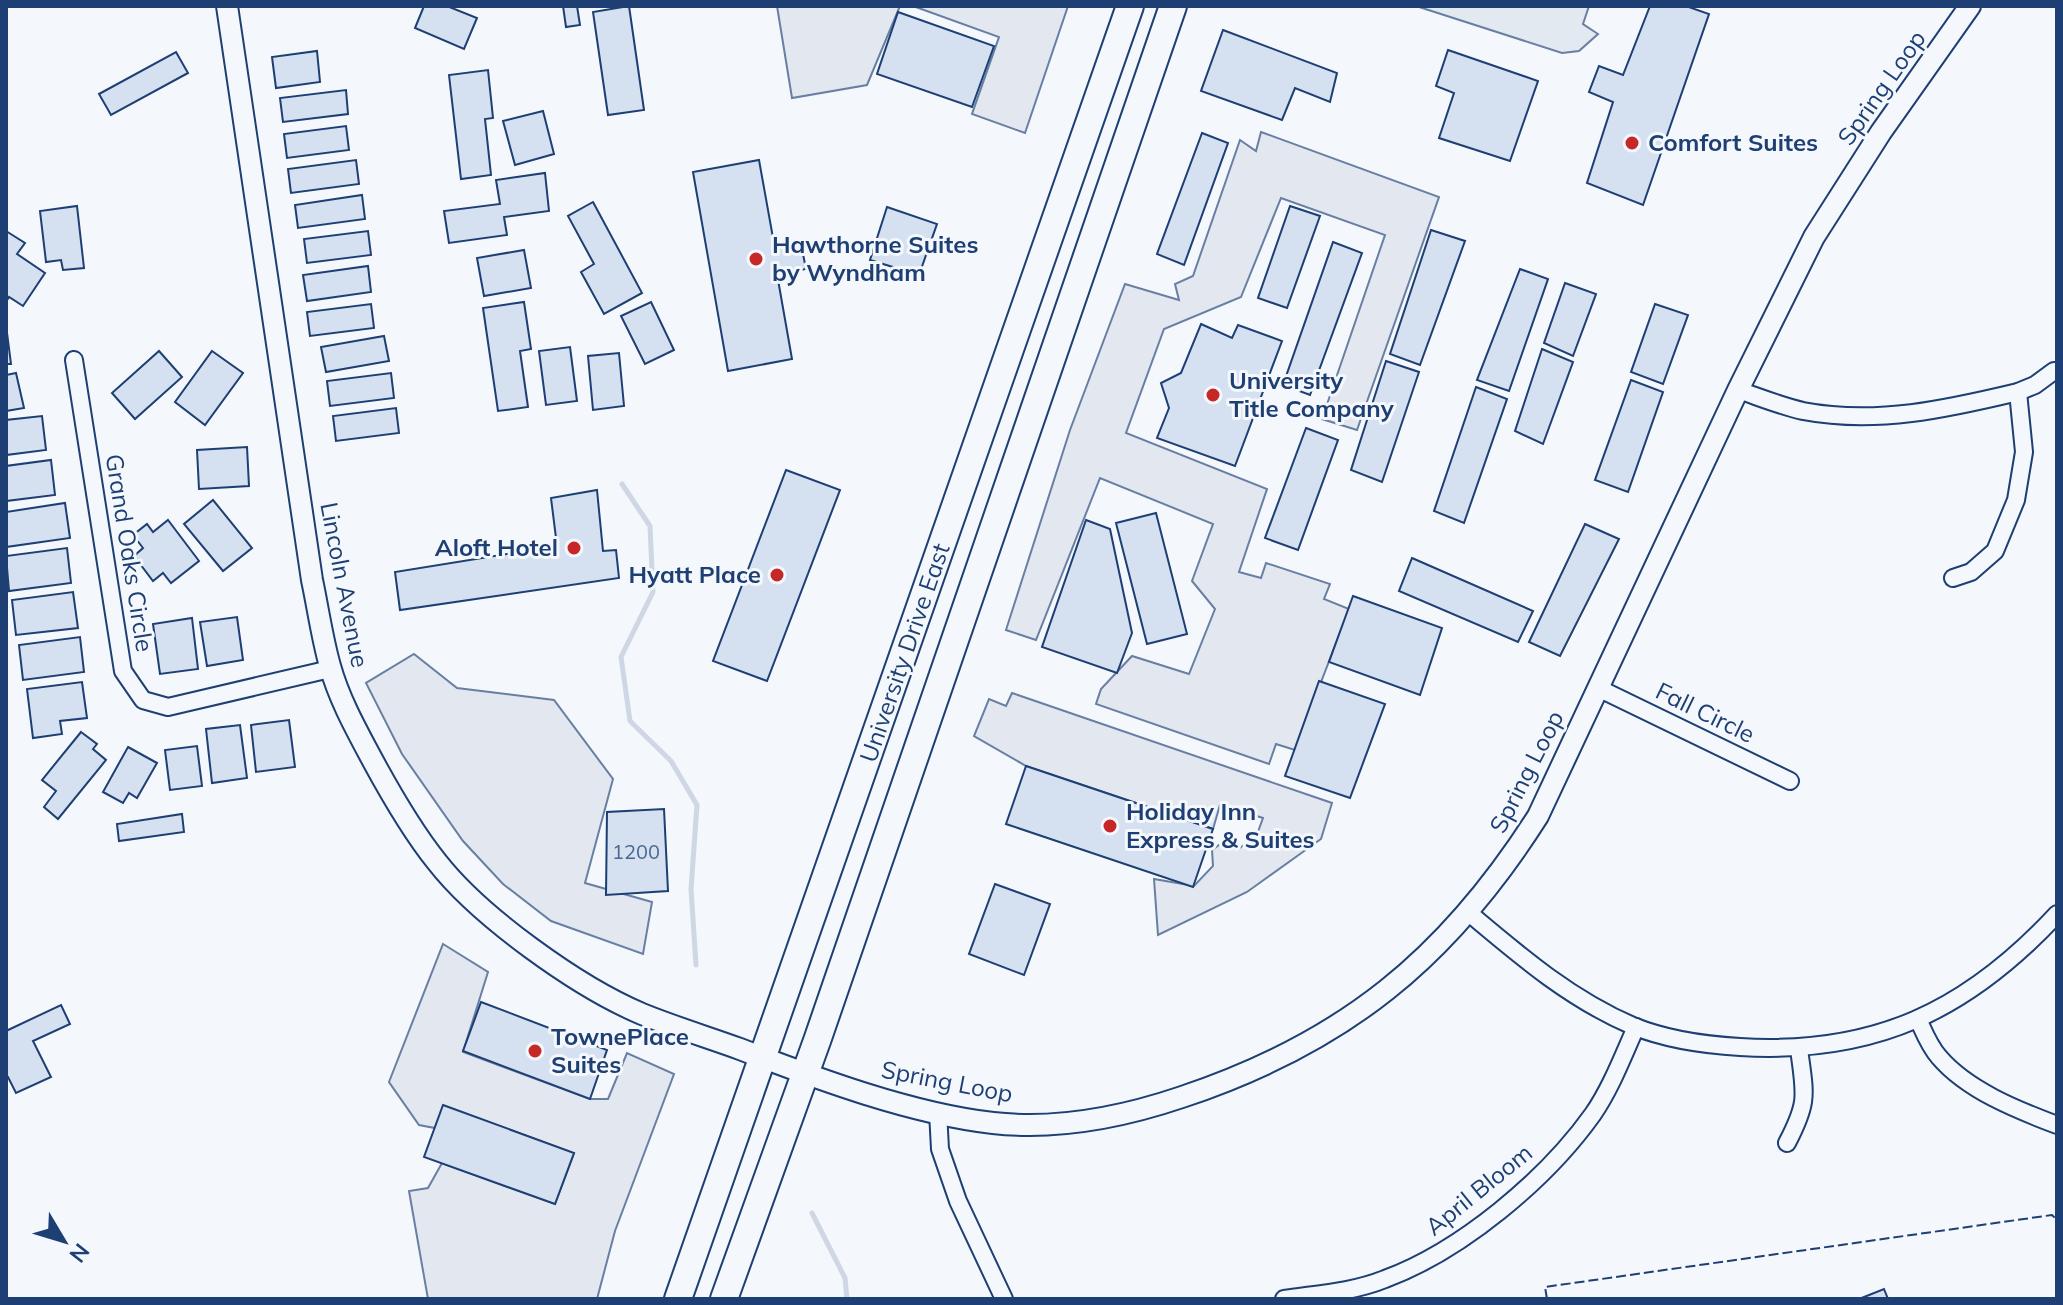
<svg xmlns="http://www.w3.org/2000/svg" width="2063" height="1305" font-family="Mulish,sans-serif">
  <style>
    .green { fill: #e3e9f0; stroke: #687fa3; stroke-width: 2 }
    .parking { fill: #e3e8f0; stroke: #687fa3; stroke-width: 2 }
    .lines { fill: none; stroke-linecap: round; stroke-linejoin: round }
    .stream { stroke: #cfd7e4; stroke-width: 5 }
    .building { fill: #d5e0f0; stroke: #1d3f73; stroke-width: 2 }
    .minor-casing { stroke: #1d3f73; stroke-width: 20 }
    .tertiary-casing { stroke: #1d3f73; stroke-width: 24 }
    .primary-casing { stroke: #1d3f73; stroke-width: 30 }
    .minor { stroke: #f4f7fb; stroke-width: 16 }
    .tertiary { stroke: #f4f7fb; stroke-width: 20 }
    .primary { stroke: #f4f7fb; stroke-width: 26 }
    .fence { stroke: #1d3f73; stroke-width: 2; stroke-dasharray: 10 4; stroke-linecap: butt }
    .poi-dot { fill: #c62828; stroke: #f4f7fb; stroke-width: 3 }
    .labels { text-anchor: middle; stroke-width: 6; stroke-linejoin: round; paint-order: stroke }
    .number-label { font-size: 20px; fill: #4b6792 }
    .street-label { font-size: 24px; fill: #1d3f73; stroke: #f4f7fb }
    .poi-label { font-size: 24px; font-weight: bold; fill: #1d3f73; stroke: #f4f7fb; text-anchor: start }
  </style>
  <rect width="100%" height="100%" fill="#f4f7fb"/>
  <path class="green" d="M1416,6H1589L1583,24L1598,34L1579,51L1562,53Z"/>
  <g class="parking">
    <path d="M777,6H900L867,85L792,98Z"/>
    <path d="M913,6H1068L1025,133L972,114L999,37Z"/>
    <path d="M1261,132L1439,197L1357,430L1322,419L1385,235L1281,198L1241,297L1164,329L1126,433L1267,489L1239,572L1261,578L1266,563L1330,584L1324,599L1349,609L1295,750L1276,744L1269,764L1096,704L1101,689L1132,656L1189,674L1215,609L1192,581L1213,524L1100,478L1036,640L1006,630L1070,430L1125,284L1179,300L1175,284L1193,276L1240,140L1256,151Z"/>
    <path d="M414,654L457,688L554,700L613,779L585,883L652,902L643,954L551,921L503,884L463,841L402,754L366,683Z"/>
    <path d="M1012,693L1332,803L1321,839L1247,892L1158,935L1154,879L1194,886L1213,866L1212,850L1229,838L1238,849L1256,837L1263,818L1220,805L1213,829L1026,766L974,736L989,699L1006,706Z"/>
    <path d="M443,944L488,972L463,1052L590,1099H608L627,1053L674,1074L615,1231L597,1299H428L409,1191L428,1188L442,1163L555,1204L574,1153L444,1106L435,1128L419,1125L389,1082Z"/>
  </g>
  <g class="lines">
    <g class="stream">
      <path d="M622,484L650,526L653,592L621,657L630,721L671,761L697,805L691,889L696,965"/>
      <path d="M812,1213L845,1278L847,1299"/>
    </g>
  </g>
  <g class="building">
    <path d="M424,6H447L477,18L464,49L415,28Z"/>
    <path d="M563,6H577L580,25L566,27Z"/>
    <path d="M629,6L644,110L608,115L593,12Z"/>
    <path d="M1650,6H1686L1709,14L1643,205L1587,183L1613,102L1589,92L1599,66L1623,75Z"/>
    <path d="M898,12L994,46L972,107L877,74Z"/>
    <path d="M1223,30L1337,73L1330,102L1295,88L1282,120L1201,91Z"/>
    <path d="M1448,50L1538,81L1510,161L1439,138L1454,93L1436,86Z"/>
    <path d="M317,51L320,82L276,88L272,57Z"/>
    <path d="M176,52L188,73L111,115L99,94Z"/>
    <path d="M488,70L493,118L485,119L491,175L461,179L449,75Z"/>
    <path d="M346,90L348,114L283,122L280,98Z"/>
    <path d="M543,111L554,154L515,165L503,121Z"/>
    <path d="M346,126L349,150L287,158L284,134Z"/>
    <path d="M1202,133L1228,143L1184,265L1157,254Z"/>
    <path d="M356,160L359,184L291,193L288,169Z"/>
    <path d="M759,160L775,249L801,244L806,269L777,274L792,359L728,371L693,172Z"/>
    <path d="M545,173L549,211L504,217L507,235L449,243L444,211L500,204L496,180Z"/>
    <path d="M362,195L365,219L298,228L295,205Z"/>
    <path d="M593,202L642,293L604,314L581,272L594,264L568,216Z"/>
    <path d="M77,206L84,268L63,270L61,260L46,262L40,211Z"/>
    <path d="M1290,206L1320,216L1287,308L1258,298Z"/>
    <path d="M887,207L937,224L919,275L870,260Z"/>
    <path d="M1431,230L1465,241L1420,365L1390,354Z"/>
    <path d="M6,231L25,243L17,254L45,273L23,306L9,297L6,302Z"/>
    <path d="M368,231L371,255L307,263L304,239Z"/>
    <path d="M1333,242L1362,253L1310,395L1283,385Z"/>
    <path d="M524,250L531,288L484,296L477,258Z"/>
    <path d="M368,266L371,292L307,301L303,275Z"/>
    <path d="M1520,269L1548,279L1509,391L1477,380Z"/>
    <path d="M1565,283L1596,294L1573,356L1544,343Z"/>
    <path d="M524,302L531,349L520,351L528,407L498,411L483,308Z"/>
    <path d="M651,302L674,350L645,364L621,316Z"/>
    <path d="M371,304L374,328L310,336L307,312Z"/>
    <path d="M1655,304L1688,315L1663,384L1631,372Z"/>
    <path d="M1201,324L1232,338L1238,325L1282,341L1235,466L1157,438L1169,408L1161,383L1181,373Z"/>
    <path d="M6,325L11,364H6Z"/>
    <path d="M384,336L389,361L326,372L321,347Z"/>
    <path d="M570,347L577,401L546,405L539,351Z"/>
    <path d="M1542,349L1573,362L1543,444L1515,431Z"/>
    <path d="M159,351L182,377L135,419L112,393Z"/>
    <path d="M212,351L243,373L205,425L175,402Z"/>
    <path d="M619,353L624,406L593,410L588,356Z"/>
    <path d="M1386,361L1419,372L1382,482L1351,470Z"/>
    <path d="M16,373L24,408L6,411V375Z"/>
    <path d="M391,373L394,398L330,406L327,381Z"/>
    <path d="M1631,380L1663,392L1628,492L1595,480Z"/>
    <path d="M1476,387L1507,399L1464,523L1434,511Z"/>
    <path d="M396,408L399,433L336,441L333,416Z"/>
    <path d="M42,416L46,450L6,455V420Z"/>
    <path d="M1306,428L1338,440L1298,550L1265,538Z"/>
    <path d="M247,447L249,486L199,489L197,450Z"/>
    <path d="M51,460L55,495L6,501V466Z"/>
    <path d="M786,470L840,490L767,681L713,661Z"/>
    <path d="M597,490L603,551L616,550L619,578L400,610L395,572L557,546L551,498Z"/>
    <path d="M213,500L252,548L223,571L184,524Z"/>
    <path d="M65,503L70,538L6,547V512Z"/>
    <path d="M1156,513L1187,634L1147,644L1116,523Z"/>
    <path d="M168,520L199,561L171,583L163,573L153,581L134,556L143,548L133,535L147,524L153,532Z"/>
    <path d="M1086,520L1110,529L1132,633L1117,673L1042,647Z"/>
    <path d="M1585,524L1619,539L1560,656L1529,642Z"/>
    <path d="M67,548L71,583L9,591L6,556Z"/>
    <path d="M1412,558L1533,611L1518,642L1399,591Z"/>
    <path d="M73,592L78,628L16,635L12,600Z"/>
    <path d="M1353,596L1442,628L1420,695L1329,662Z"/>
    <path d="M237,617L243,660L207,666L200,622Z"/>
    <path d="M192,618L198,669L160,674L153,624Z"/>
    <path d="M80,637L84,672L23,680L19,645Z"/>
    <path d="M1319,681L1385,704L1350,798L1285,776Z"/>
    <path d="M82,682L87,718L60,721L62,734L33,738L27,689Z"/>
    <path d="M289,720L295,767L256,772L251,725Z"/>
    <path d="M240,725L247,778L212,783L206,729Z"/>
    <path d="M81,732L97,744L93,749L106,760L58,819L44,807L56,791L42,780Z"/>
    <path d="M197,746L202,786L170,790L165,750Z"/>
    <path d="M128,747L157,763L137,798L129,793L123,803L103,792Z"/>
    <path d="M1026,766L1213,829L1193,887L1006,824Z"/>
    <path d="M664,809L668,891L606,895L607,812Z"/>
    <path d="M182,814L184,832L119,841L117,824Z"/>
    <path d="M995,884L1050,904L1024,975L969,954Z"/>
    <path d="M481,1002L607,1050L590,1099L463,1051Z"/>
    <path d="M61,1005L70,1024L33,1041L51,1077L16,1093L8,1077L6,1078V1031Z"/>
    <path d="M443,1105L574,1153L555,1204L424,1157Z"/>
    <path d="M1884,1289L1888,1299H1859Z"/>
  </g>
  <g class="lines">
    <g class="minor-casing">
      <g id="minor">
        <path d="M74,360L123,671L143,700L168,707L330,669"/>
        <path d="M1738,390C1759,397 1781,406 1803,411C1876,425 1947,409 2018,392L2035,385L2054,371"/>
        <path d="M1953,578L1971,572L1995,551L2016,500L2024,452L2018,392"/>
        <path d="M1598,688L1790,781"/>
        <path d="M1469,913C1520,956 1570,999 1633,1026C1665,1039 1705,1045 1740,1047C1874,1055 1967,1011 2057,914"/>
        <path d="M1918,1019C1924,1032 1929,1046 1939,1057C1967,1090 2017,1110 2057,1125"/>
        <path d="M938,1112L940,1149L958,1201L1004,1299"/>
        <path d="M1787,1143C1809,1101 1805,1095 1799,1049"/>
        <path d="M1284,1299C1318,1294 1353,1292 1385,1279C1461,1251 1546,1180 1593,1114C1611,1088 1623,1056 1636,1027"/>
      </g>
    </g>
    <g class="tertiary-casing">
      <path id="tertiary" d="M227,6L312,580C318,608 322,638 330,666C339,699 357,731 373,761C392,796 412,831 437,862C480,917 578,987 642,1014C674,1027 707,1037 740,1049C815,1078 912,1114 993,1123C1056,1130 1123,1117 1182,1097C1344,1043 1447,959 1538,816L1738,390L1814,237L1881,132L1970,6"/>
    </g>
    <g class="primary-casing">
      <g id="primary">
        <path d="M678,1299L1130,6"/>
        <path d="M724,1299L818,1038L1173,6"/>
      </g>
    </g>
    <use href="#minor" class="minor"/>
    <use href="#tertiary" class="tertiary"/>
    <use href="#primary" class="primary"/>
    <path class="fence" d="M1547,1299L1545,1287L2052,1215L2057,1220"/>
  </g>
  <g class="poi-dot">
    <circle cx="1632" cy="143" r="8"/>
    <circle cx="756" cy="259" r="8"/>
    <circle cx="1213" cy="395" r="8"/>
    <circle cx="574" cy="548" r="8"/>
    <circle cx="777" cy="575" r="8"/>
    <circle cx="1110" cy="826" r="8"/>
    <circle cx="535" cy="1051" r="8"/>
  </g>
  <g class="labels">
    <g class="number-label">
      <text x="636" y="859">1200</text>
    </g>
    <g class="street-label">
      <text transform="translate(1882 88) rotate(-55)" y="8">Spring Loop</text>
      <text transform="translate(129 553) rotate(81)" y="8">Grand Oaks Circle</text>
      <text transform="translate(344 585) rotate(79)" y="8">Lincoln Avenue</text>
      <text transform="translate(905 653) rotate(-71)" y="8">University Drive East</text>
      <text transform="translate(1705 713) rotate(26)" y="8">Fall Circle</text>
      <text transform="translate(1527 772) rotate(-63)" y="8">Spring Loop</text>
      <text transform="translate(947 1082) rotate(11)" y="8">Spring Loop</text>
      <text transform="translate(1479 1190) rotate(-39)" y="8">April Bloom</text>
    </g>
    <g class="poi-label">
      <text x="1648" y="151">Comfort Suites</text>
      <text x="772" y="253">Hawthorne Suites<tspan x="772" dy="28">by Wyndham</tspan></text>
      <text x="1229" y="389">University<tspan x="1229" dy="28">Title Company</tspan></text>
      <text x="558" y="556" text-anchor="end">Aloft Hotel</text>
      <text x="761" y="583" text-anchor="end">Hyatt Place</text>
      <text x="1126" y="820">Holiday Inn<tspan x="1126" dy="28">Express &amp; Suites</tspan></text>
      <text x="551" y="1045">TownePlace<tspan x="551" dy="28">Suites</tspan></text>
    </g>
  </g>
  <rect width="2063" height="1305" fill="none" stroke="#1d3f73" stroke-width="16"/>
  <g transform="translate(64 1241) rotate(128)" stroke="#f4f7fb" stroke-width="6" paint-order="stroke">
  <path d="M0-6L14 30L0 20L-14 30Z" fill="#1d3f73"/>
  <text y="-12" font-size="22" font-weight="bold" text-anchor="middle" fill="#1d3f73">N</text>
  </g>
</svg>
